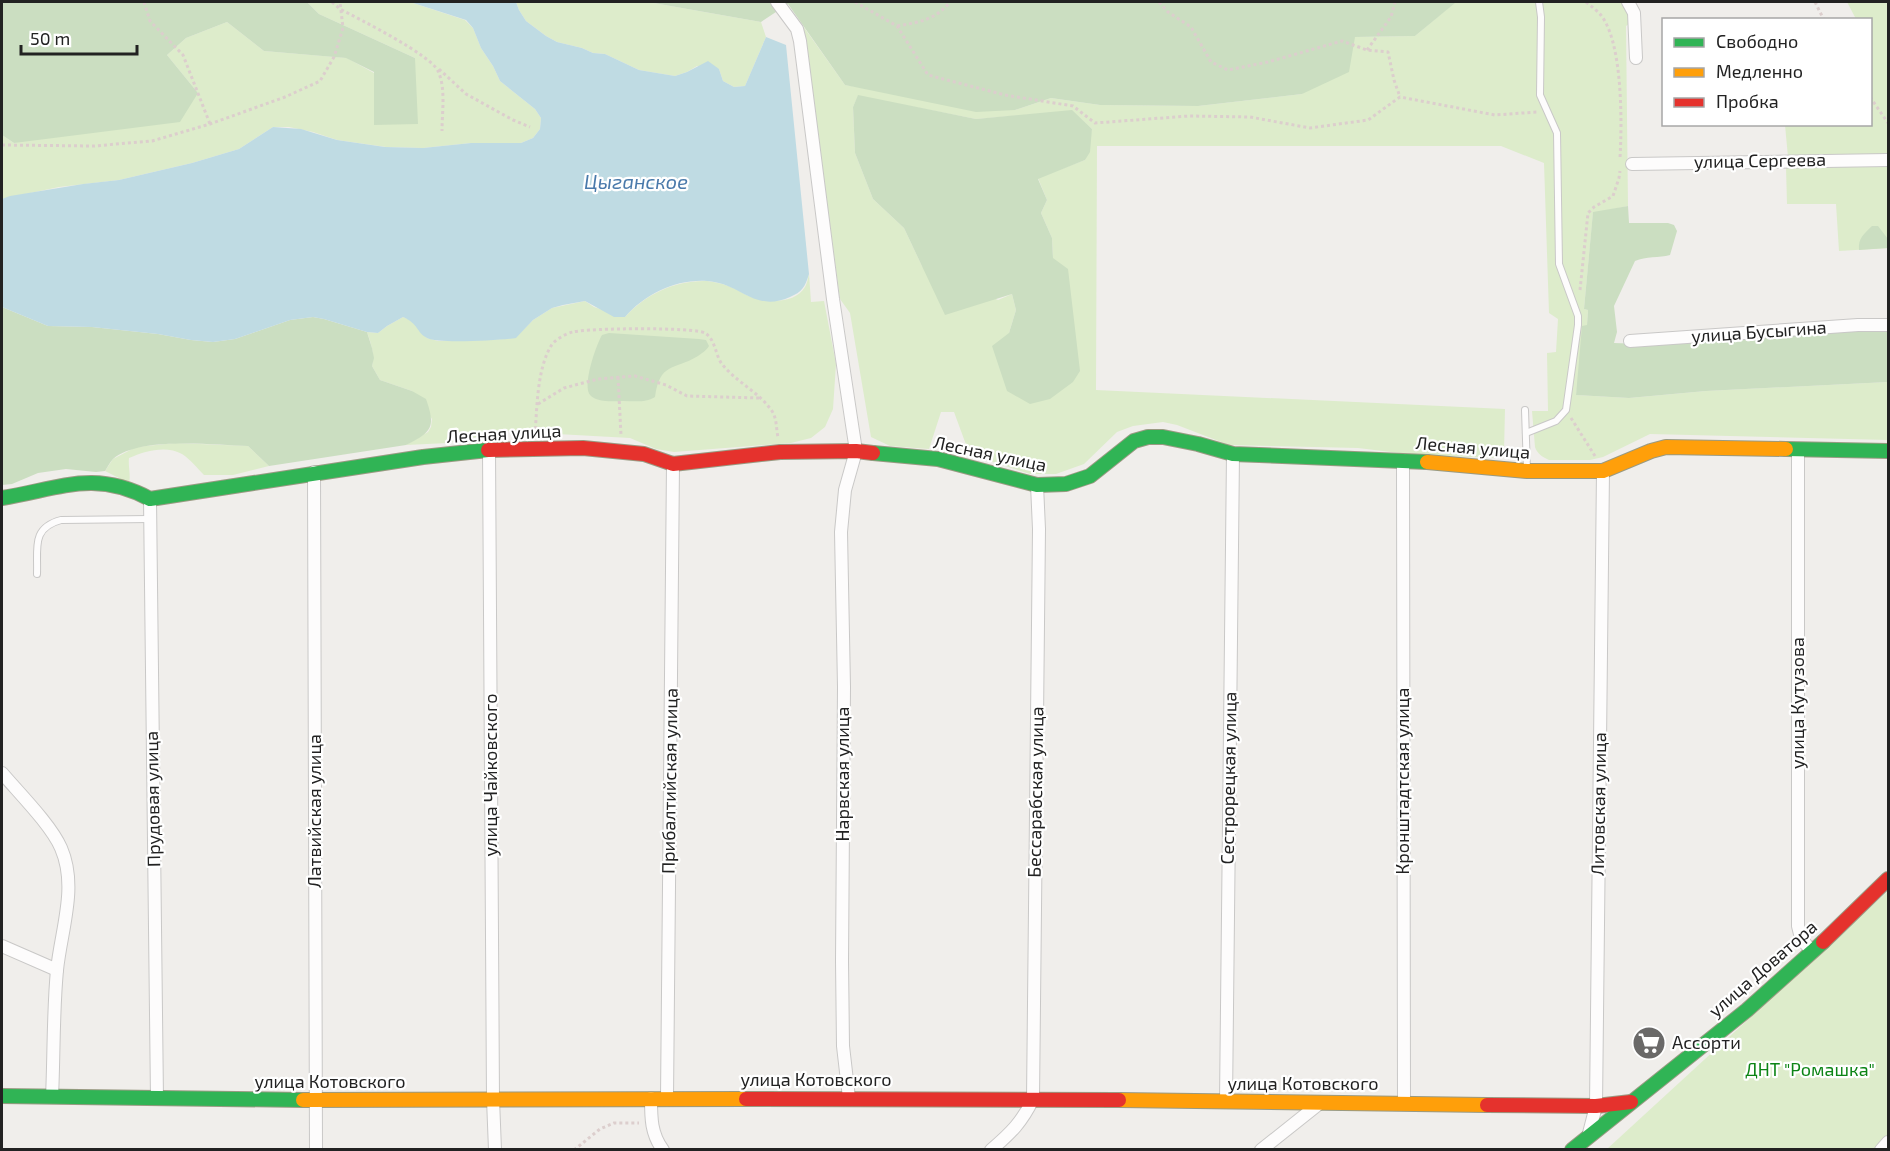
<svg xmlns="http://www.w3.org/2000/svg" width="1890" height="1151" font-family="'Exo 2',sans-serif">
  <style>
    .grass { fill: #ddeccb; fill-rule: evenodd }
    .forest { fill: #cbdec1 }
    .water { fill: #bfdbe3 }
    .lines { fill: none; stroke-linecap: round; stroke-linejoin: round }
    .lane-casing { stroke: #c9c8c7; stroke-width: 8 }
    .street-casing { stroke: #c9c8c7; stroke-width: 14 }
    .fast-casing { stroke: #999a82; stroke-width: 16 }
    .slow-casing { stroke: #999a82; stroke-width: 16 }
    .jam-casing { stroke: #999a82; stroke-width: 16 }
    .path { stroke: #dccecd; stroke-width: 3; stroke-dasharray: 3 3; stroke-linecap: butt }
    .lane { stroke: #fdfcfc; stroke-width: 6 }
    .street { stroke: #fdfcfc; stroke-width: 12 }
    .fast { stroke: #30b455; stroke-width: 14 }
    .slow { stroke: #ff9f0a; stroke-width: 14 }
    .jam { stroke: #e5322d; stroke-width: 14 }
    .labels { text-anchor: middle; stroke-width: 4.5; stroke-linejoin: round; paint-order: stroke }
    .street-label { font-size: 18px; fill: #222; stroke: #fff }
    .poi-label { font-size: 18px; fill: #222; stroke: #fff; text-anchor: start }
    .park-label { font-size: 18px; fill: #0c8416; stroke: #fff }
    .water-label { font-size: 20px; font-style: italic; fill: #4a7aab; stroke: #fff }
  </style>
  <rect width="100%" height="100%" fill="#f0eeeb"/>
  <g class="grass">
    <path d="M307,2H410L465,20L473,28L481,48L493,66L500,81L535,109L541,118L540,129L533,138L521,143H471L423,148L386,147L337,140L313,132L289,127H273L239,149L192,163L119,180L59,187L2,199V135L14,143L198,93L167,55L186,38L227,22L264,51L347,58L374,73V125L415,58L319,14Z"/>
    <path d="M516,2H648L761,22L766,37L745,86L734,87L723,81L719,69L697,66L687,72L675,76L639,70L605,54L593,53L582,48L557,42L546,36L526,21L519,10Z"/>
    <path d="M1454,2H1623L1629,11V24L1626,26L1628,206L1593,213L1584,309L1588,310L1587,326L1576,395L1629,398L1706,391L1888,382V440L1650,434L1603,457L1590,460H1549C1542,457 1537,453 1535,447L1532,411H1548L1547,353L1556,352L1558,319L1549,313L1544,163L1501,146H1097L1096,390L1505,409L1504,452L1501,458L1416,455L1358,448L1229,445L1177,425L1163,422L1133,426L1117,432L1084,464L1056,474H1030L984,459L968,450L954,412H941L929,449L890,446L871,437L850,313L840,299L803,26L845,85L1015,110L1051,98L1100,105L1198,106L1302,94L1355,37L1415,36L1454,3ZM858,96L976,119L1072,111L1092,129L1085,160L1038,178L1047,200L1041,213L1052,238L1053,258L1007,391L1009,333L1016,310L1012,294L998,300L922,266L904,228L873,199L855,153L853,107Z"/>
    <path d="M1847,2H1888V157H1788L1785,125L1870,124V20L1856,19Z"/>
    <path d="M1888,164V248L1839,251L1836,204H1787L1786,167Z"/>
    <path d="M809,274L811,302L824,301L836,364L833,409L825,427L811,438L791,443L674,452L656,449L630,438L557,434L511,430L448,443L406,445L428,432L431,427L432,419L412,391L380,380L372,366C375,354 371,344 367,332L378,333L387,326L403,317L413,321L427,338L438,341L505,339L516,337L533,320L552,308L585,301L594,307L625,317C646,294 675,280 707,281C717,282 728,285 738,290C742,292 745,295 750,296C766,302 794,305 805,287C807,284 808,278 809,274Z"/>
    <path d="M176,443L248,446L269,466L233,475H204C197,468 190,459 182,454C166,445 145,451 129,458C128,467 131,475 129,483L105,471L113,459L136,447Z"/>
    <path d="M1888,891V1149H1607Z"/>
  </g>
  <g class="forest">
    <path d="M2,2H307L319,14L415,58L418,124L374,125V72L346,58L264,51L227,22L186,38L167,55L198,93L180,122L14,143L2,135Z"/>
    <path d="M648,2H1454L1455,3L1415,36L1355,37L1349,72L1302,94L1198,106L1100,105L1051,98L1015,110L976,112L845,85L788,4L761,22Z"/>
    <path d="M858,95L976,119L1072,110L1092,129L1090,152L1085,160L1038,179L1047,200L1041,213L1052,238L1053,258L1068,269L1080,371L1073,382L1050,399L1030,404L1007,391L992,346L1009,333L1016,310L1012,294L945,315L904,228L873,199L855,153L853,107Z"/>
    <path d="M1628,206L1629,223H1668L1674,225L1677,231L1670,255C1659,258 1646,256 1635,261L1614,306L1617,332L1614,343L1641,344L1888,325V382L1706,391L1629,398L1576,395L1582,326L1587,325L1588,310L1584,309L1593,212Z"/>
    <path d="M1872,226H1878L1888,239V248L1859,250C1858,238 1864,234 1872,226Z"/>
    <path d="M2,307L48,326L92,327L158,334L191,340L213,342L235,339L290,320L313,317L324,319L367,332L372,348L374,358L372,366L380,380L412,391L426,399C436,427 432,432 406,445L269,466L248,446C214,445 139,436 113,459C110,462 107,468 105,471L96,472L66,469L38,473L12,484L2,485Z"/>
    <path d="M609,333L699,339L706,340L709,346C706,351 703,352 698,356C673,371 660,362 655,397C645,403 635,401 623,401C614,401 599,403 591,396C581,388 596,345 602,335Z"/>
  </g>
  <path class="water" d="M410,2H516L519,10L526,21L546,36L557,42L582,48L593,53L605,54L639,70L675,76L687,72L708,61L719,69L723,81L734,87L745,86L766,37L786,45L809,274C805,287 802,292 790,297C754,313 741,283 707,281C676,279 645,294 625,317H614L585,301L563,305L552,308L533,320L516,338C503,340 437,344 427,338C416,332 419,324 403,317L387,326L378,333L367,332L324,319L313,317L290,320L235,339L213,342L191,340L158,334L92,327L48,326L2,307V199L10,196L83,184L119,180L192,163L239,149L273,127L301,129L337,140L385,147L423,148L471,143H521L533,138L540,129L541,118L535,109L500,81L493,66L481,48L473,28L466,20Z"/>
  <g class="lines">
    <g class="lane-casing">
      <g id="lane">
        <path d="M1525,410L1527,470"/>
        <path d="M1526,433L1556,421L1566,410L1578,325V316L1559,264L1557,133L1540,95L1541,17L1539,2"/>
        <path d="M37,574C38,548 31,528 61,520L150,519"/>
      </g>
    </g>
    <g class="street-casing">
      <g id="street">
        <path d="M777,2L797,29L800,41L833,299L856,451L845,490L841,532L844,687L842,961L843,1046L849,1098"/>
        <path d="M1628,2L1634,13L1636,58"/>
        <path d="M1632,164L1888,160"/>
        <path d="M1630,341L1858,325H1888"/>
        <path d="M1798,449V926L1801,938L1812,952"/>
        <path d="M489,450L493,1099L495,1150"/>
        <path d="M1403,460L1404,1103"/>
        <path d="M314,472L316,1150"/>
        <path d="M150,499L157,1099"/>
        <path d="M2,773C19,793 51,825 61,848C78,887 61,930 57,970C53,1012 54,1055 52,1097"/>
        <path d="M2,946L57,970"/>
        <path d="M651,1098C651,1118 651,1134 663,1150"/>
        <path d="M667,1098L673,464"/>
        <path d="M1226,1101L1233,454"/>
        <path d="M1588,1137L1596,1106L1603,471"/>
        <path d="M991,1150C1011,1133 1022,1122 1033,1099L1039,529L1037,485"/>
        <path d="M1261,1150L1320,1103"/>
        <path d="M1881,1150L1888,1142"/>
      </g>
    </g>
    <g class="fast-casing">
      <g id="fast">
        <path d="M1786,449L1888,451"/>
        <path d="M873,453L938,459L1037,485L1066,484L1090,476L1134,441L1148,437H1163L1198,444L1233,454L1427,462"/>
        <path d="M2,498C59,489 94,469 150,499L423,457L488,450"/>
        <path d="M2,1096L303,1100"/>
        <path d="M1572,1150L1747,1010L1823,942"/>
      </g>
    </g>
    <g class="slow-casing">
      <g id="slow">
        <path d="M1427,462L1527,471H1603L1651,451L1666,447L1786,449"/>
        <path d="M303,1100L746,1099"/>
        <path d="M1119,1100L1487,1105"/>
      </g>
    </g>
    <g class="jam-casing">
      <g id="jam">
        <path d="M488,450L583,448L644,454L673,464L780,452L856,451L873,453"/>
        <path d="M1823,942L1888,879"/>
        <path d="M746,1099L1119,1100"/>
        <path d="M1487,1105L1596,1106L1631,1102"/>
      </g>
    </g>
    <g class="path">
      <path d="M144,2L150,21L183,55L210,124"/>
      <path d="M332,2L340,9C359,19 431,55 438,71C446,88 442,112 442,131"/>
      <path d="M855,2L897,26L928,75L1005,95L1073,106L1095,123L1189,116L1250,117L1310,128L1368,120L1400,97L1495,115L1537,112"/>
      <path d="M1159,2L1168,12L1191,27L1211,62L1228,70L1268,62L1342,41L1367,50L1388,52L1394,80L1400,97"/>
      <path d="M1586,2C1591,6 1596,10 1600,14C1623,41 1622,123 1620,158"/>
      <path d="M1815,2L1824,20"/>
      <path d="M897,26C920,22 935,20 950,2"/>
      <path d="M1367,50L1391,17L1395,2"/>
      <path d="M439,69L466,94L513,120L530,127"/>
      <path d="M1870,97L1888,123"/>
      <path d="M2,145L94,146L152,141L210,124L285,97L320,81L334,57L343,28L340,2"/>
      <path d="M1580,290L1588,213L1594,207L1613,196L1619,178L1620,171"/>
      <path d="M618,377L621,435"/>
      <path d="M538,404L564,388L598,379L635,376L666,385L687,396L760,398"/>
      <path d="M1571,418L1595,456"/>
      <path d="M535,435C537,408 537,369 551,346C554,340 567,333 573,332C588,328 695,327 705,333C716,340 715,355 722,364C736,382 759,392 772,411C777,419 776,428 778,437"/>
      <path d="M574,1150L600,1129L614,1123H639"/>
    </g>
    <use href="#lane" class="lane"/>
    <use href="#street" class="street"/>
    <use href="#fast" class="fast"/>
    <use href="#slow" class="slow"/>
    <use href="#jam" class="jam"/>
  </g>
  <defs>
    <g id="supermarket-disc" transform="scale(1.725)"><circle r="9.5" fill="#6a6968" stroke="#fff"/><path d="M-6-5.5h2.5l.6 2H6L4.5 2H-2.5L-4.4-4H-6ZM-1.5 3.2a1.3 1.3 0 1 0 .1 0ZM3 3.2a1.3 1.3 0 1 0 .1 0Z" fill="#fff"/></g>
  </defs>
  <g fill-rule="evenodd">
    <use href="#supermarket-disc" x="1649" y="1043"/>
  </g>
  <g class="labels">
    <g class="street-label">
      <text transform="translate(1760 161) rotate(-1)" y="6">улица Сергеева</text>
      <text transform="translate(1759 332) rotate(-4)" y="6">улица Бусыгина</text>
      <text transform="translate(504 434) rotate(-3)" y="6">Лесная улица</text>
      <text transform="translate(1473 448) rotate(5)" y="6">Лесная улица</text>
      <text transform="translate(990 454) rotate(12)" y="6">Лесная улица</text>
      <text transform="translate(1798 703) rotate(-90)" y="6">улица Кутузова</text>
      <text transform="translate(843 774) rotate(-90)" y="6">Нарвская улица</text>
      <text transform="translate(491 775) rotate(-90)" y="6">улица Чайковского</text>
      <text transform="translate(1229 778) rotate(-89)" y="6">Сестрорецкая улица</text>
      <text transform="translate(670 781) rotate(-89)" y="6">Прибалтийская улица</text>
      <text transform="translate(1403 781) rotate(-90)" y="6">Кронштадтская улица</text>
      <text transform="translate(1036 792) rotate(-89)" y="6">Бессарабская улица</text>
      <text transform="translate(153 799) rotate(-91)" y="6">Прудовая улица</text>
      <text transform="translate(1599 804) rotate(-89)" y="6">Литовская улица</text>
      <text transform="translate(315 811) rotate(-90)" y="6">Латвийская улица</text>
      <text transform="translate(1763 969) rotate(-41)" y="6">улица Доватора</text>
      <text x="816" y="1086">улица Котовского</text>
      <text x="330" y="1088">улица Котовского</text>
      <text x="1303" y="1090">улица Котовского</text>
    </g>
    <g class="poi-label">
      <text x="1672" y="1049">Ассорти</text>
    </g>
    <g class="park-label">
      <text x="1810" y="1076">ДНТ "Ромашка"</text>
    </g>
    <g class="water-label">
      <text x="636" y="189">Цыганское</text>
    </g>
  </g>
  <rect width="1890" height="1151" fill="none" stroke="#222222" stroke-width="6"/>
  <rect x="1662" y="18" width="210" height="108" fill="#ffffff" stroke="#a7a7a7" stroke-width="1.5"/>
  <rect x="1674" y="38" width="30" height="9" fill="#30b455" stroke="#a7a7a7" stroke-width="1.5"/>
  <text x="1716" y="48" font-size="18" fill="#222222">Свободно</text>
  <rect x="1674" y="68" width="30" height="9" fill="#ff9f0a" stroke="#a7a7a7" stroke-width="1.5"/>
  <text x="1716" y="78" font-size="18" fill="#222222">Медленно</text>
  <rect x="1674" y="98" width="30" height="9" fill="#e5322d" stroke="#a7a7a7" stroke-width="1.5"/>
  <text x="1716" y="108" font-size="18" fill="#222222">Пробка</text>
  <path d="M21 45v9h116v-9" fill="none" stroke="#222222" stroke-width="3"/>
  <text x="30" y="45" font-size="18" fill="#222222" stroke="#ffffff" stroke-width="4.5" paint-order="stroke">50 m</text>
</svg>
